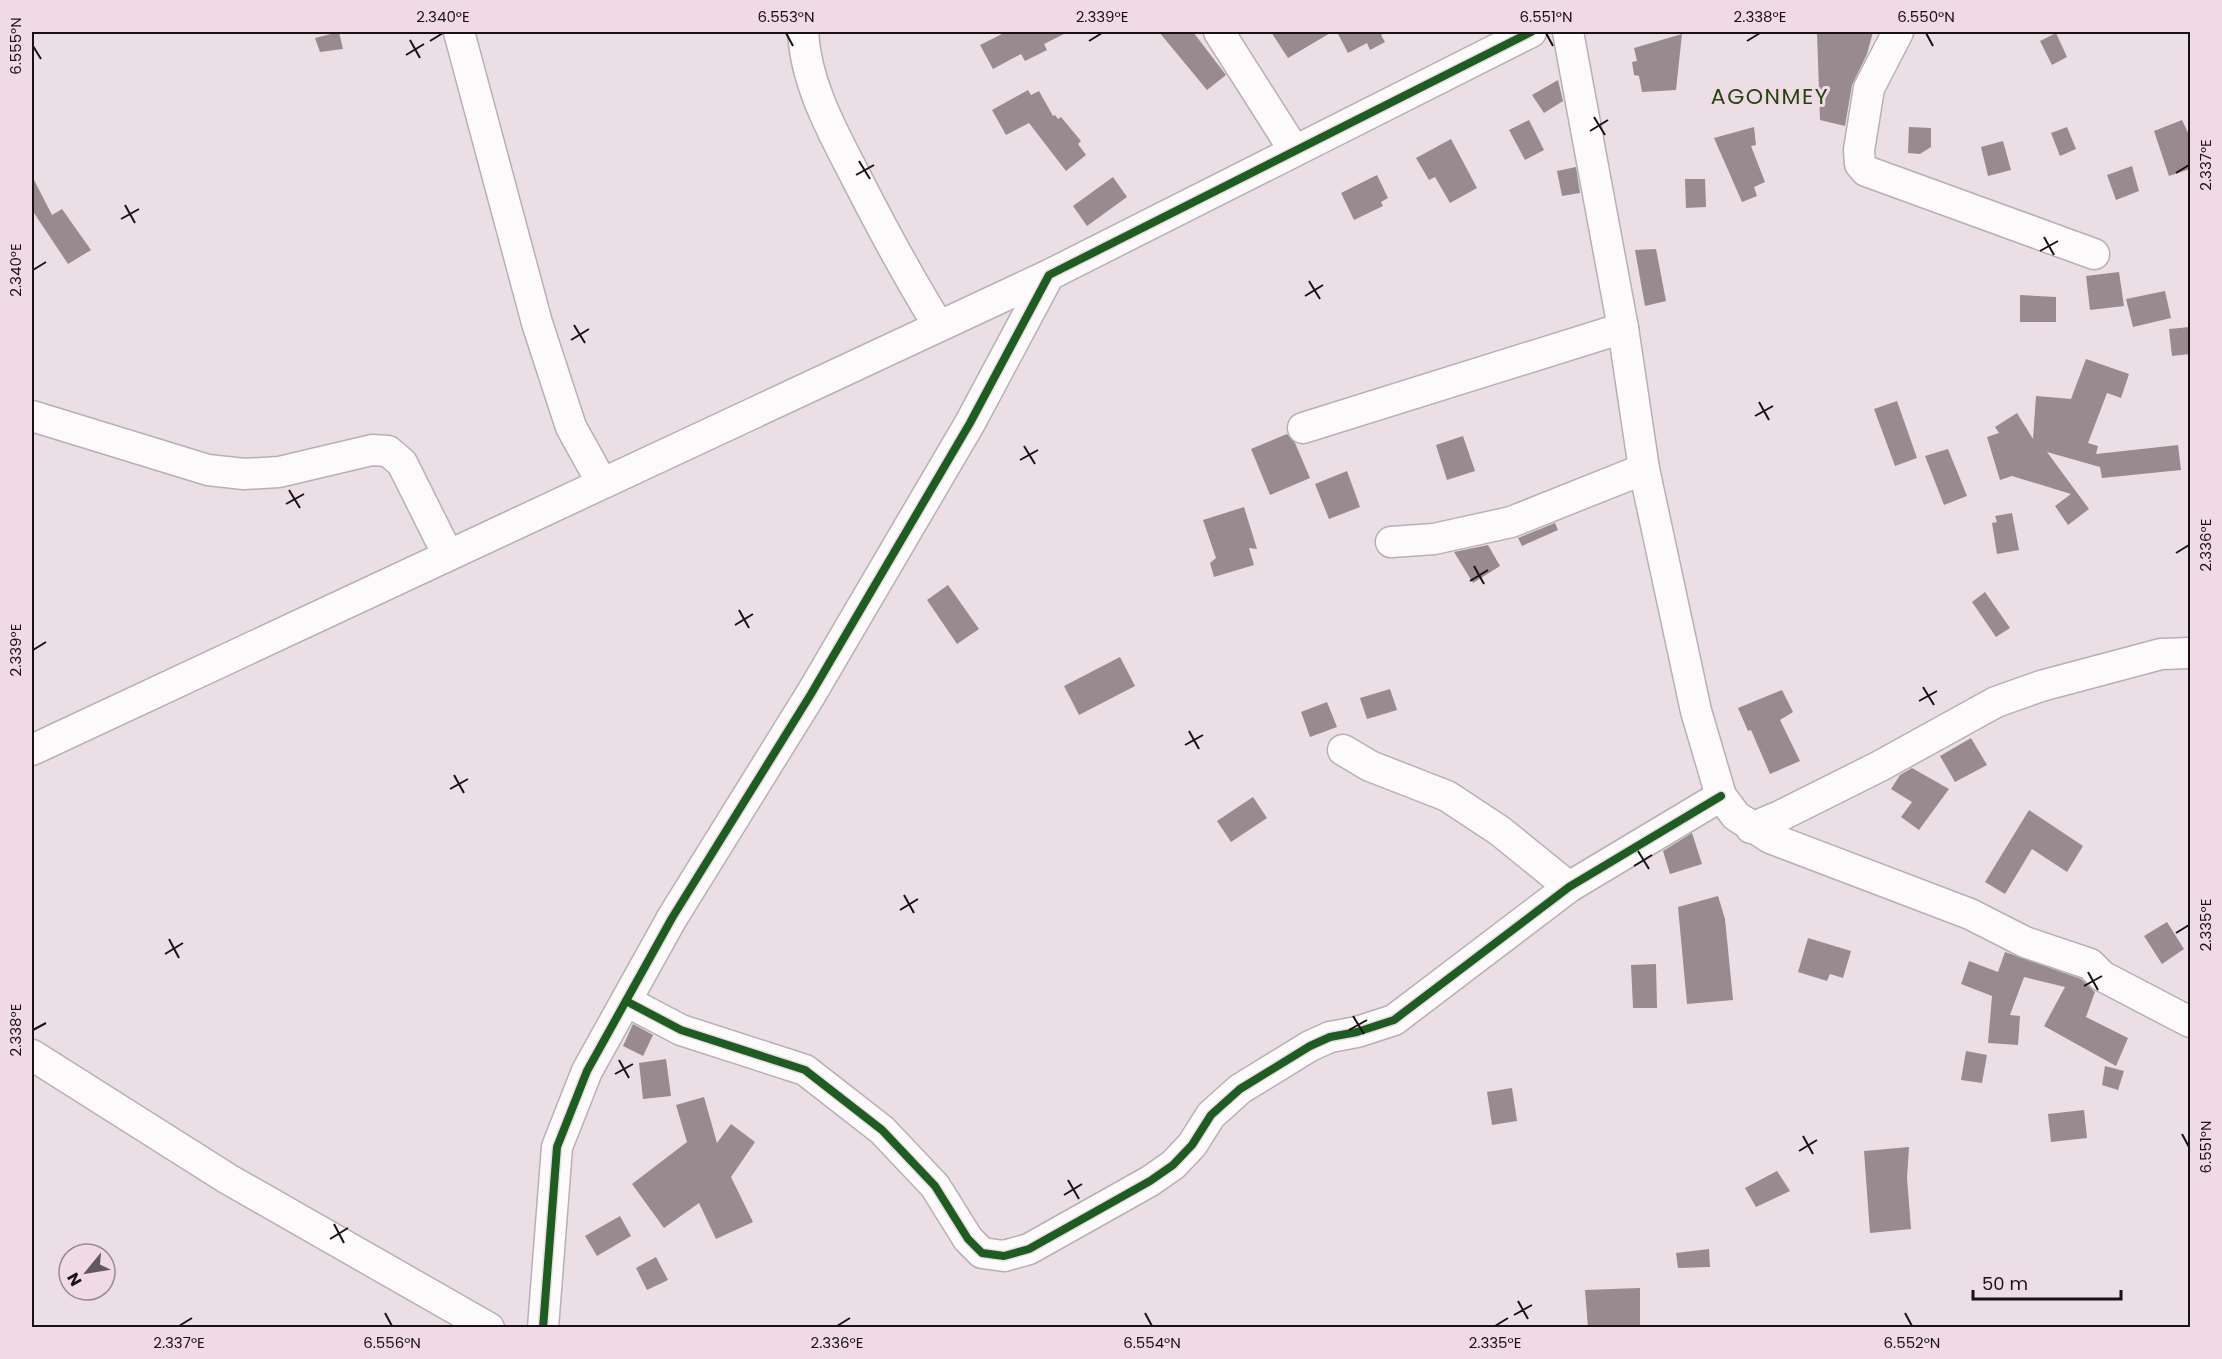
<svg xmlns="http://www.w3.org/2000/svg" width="2222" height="1359" font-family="Poppins,sans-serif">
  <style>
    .building { fill: #988a8e }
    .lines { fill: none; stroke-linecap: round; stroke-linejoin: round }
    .minor-casing { stroke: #b8afb4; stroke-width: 33 }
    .minor { stroke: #fcfafb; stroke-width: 30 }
    .cycleway-casing { stroke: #f0dae5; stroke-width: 11 }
    .cycleway { stroke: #1b5e20; stroke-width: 8 }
    .ticks { fill: none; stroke: #181115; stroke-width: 2 }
    .labels { text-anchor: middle; stroke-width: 6; stroke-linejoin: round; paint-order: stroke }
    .quarter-label { font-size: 22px; letter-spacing: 1.5px; fill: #1f4709; stroke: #f0dae5 }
    .neatline { fill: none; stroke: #181115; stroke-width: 2 }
    .ticks-label { font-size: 15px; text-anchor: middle; fill: #181115 }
  </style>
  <rect width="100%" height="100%" fill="#ebdfe5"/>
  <g class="building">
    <path d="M339,32L343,49L320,52L315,38Z"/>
    <path d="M1006,32H1068L1044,44L1047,50L1025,61L1021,54L993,69L980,45Z"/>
    <path d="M1159,32H1193L1226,75L1207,90Z"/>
    <path d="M1271,32H1332L1288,58Z"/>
    <path d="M1337,32H1387L1381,35L1385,42L1370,50L1367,43L1348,53Z"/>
    <path d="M1817,32H1873L1867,54L1852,85L1845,126L1820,120Z"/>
    <path d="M2056,33L2067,57L2052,65L2040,41Z"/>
    <path d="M1682,34L1676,90L1642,92L1639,76L1634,75L1632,62L1637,61L1634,48Z"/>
    <path d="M1558,80L1563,101L1544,113L1532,95Z"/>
    <path d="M1028,90L1031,95L1039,91L1053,116L1055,115L1058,119L1061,117L1081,141L1078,144L1086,155L1066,171L1029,123L1006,135L992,110Z"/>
    <path d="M1529,120L1544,150L1525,160L1509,130Z"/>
    <path d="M2182,120L2190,137V169L2169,176L2154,131Z"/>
    <path d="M1754,127L1756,145L1751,146L1765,182L1754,187L1757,196L1742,202L1714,138Z"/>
    <path d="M1909,127L1931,128V147L1920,154L1908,153Z"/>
    <path d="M2067,127L2076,149L2060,156L2051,133Z"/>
    <path d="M1451,139L1477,188L1450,203L1435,177L1429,180L1416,158Z"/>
    <path d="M2003,141L2011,170L1988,176L1981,147Z"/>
    <path d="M2132,166L2139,191L2116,200L2107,175Z"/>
    <path d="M1576,167L1580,193L1562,196L1557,171Z"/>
    <path d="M1377,175L1388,198L1381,202L1383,206L1354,220L1341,193Z"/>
    <path d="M32,176L52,215L62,209L91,250L68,264L32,210Z"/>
    <path d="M1113,177L1127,197L1087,226L1073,206Z"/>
    <path d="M1685,179H1705L1706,207L1686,208Z"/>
    <path d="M1656,249L1666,301L1645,306L1635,250Z"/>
    <path d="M2119,272L2124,306L2090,310L2086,276Z"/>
    <path d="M2165,291L2171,318L2133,327L2126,299Z"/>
    <path d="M2020,295L2056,297V322H2020Z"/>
    <path d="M2190,327V354L2172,356L2169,329Z"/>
    <path d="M2086,359L2129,374L2121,398L2107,393L2088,443L2098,446L2096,454L2178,445L2181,470L2102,478L2100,467L2047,452L2089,509L2068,525L2055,506L2071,494L2012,476L2000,480L1987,437L1999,433L1995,427L2017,413L2033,439L2036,396L2071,399Z"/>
    <path d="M1897,401L1917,458L1895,466L1874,409Z"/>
    <path d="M1287,434L1295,443L1310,478L1270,495L1251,449Z"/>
    <path d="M1463,436L1475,471L1447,480L1436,445Z"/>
    <path d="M1948,449L1967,496L1944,505L1925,456Z"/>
    <path d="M1347,471L1360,507L1329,519L1315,484Z"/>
    <path d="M1244,507L1257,549L1249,548L1254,565L1214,577L1210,563L1216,558L1203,520Z"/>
    <path d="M2012,513L2019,550L1997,554L1992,523L1997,522L1995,516Z"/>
    <path d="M1555,523L1558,530L1522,546L1518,538Z"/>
    <path d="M1488,545L1500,566L1473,583L1454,552Z"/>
    <path d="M948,585L979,629L957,644L927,600Z"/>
    <path d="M1985,592L2010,628L1996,637L1972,602Z"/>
    <path d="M1120,657L1135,686L1079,715L1064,686Z"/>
    <path d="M1390,689L1397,710L1367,719L1360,698Z"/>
    <path d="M1782,690L1793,712L1780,720L1800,761L1770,774L1751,730L1748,731L1738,708Z"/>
    <path d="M1327,702L1337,727L1310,737L1301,712Z"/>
    <path d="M1971,738L1987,765L1955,782L1940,756Z"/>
    <path d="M1912,768L1949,789L1919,830L1901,817L1912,802L1891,789L1900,775Z"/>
    <path d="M1253,797L1267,818L1231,842L1217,821Z"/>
    <path d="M2029,810L2083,846L2067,872L2032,849L2005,894L1985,882Z"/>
    <path d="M1692,833L1702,864L1670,874L1663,851Z"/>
    <path d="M1718,896L1725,919L1733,1000L1687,1004L1678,907Z"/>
    <path d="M2167,922L2184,949L2162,964L2144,936Z"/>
    <path d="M1808,938L1851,951L1843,978L1830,974L1827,981L1798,972Z"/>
    <path d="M2005,952L2081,979L2095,992L2086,1017L2128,1038L2116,1066L2044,1026L2065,987L2024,977L2010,1015L2020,1016L2018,1045L1988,1043L1992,996L1961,984L1969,961L1998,972Z"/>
    <path d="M1656,964L1657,1008H1633L1631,965Z"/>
    <path d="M633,1024L653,1035L643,1056L623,1046Z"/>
    <path d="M1966,1051L1987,1055L1982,1083L1961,1080Z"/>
    <path d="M666,1059L671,1096L643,1099L639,1063Z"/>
    <path d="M2105,1066L2124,1071L2118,1090L2102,1085Z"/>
    <path d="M1512,1088L1517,1121L1492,1125L1487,1092Z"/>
    <path d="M704,1097L717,1143L731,1124L755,1142L731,1177L753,1222L716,1239L699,1203L664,1228L632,1184L687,1142L676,1105Z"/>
    <path d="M2084,1110L2087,1138L2051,1142L2048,1114Z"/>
    <path d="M1909,1147L1907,1178L1911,1229L1870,1233L1864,1151Z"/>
    <path d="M1777,1171L1790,1191L1756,1207L1745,1188Z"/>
    <path d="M620,1216L631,1236L597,1256L585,1236Z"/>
    <path d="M1709,1249L1710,1267L1678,1268L1676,1253Z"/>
    <path d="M656,1257L668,1280L647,1290L636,1268Z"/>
    <path d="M1640,1288V1328H1588L1585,1290Z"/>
  </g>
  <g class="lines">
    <g class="minor-casing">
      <g id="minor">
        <path d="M459,32L537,323L571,427L602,483"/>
        <path d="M803,32C806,86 834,134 858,181C883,230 909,278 938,325"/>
        <path d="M1219,32L1294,150"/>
        <path d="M1568,32L1623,328L1644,469L1696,711L1721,796L1736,816L1770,838L1970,914L2025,942L2090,964L2102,976L2190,1022"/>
        <path d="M1898,32L1869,88L1859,150L1860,164L1866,171L2094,254"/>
        <path d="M32,416L208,470L244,474L279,472L372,450L388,451L402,463L448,555"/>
        <path d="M1303,428L1623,328"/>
        <path d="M1391,542L1434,539L1511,522L1644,469"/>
        <path d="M32,750L1049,275"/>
        <path d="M1343,750L1370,766L1447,796L1500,831L1569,887"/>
        <path d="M1751,828L1780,816L1880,766L1996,702L2041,686L2161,654L2190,653"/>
        <path d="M626,1001L681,1030L805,1070L882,1130L935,1186L968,1239L982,1253L1004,1256L1029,1249L1150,1181L1173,1165L1192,1145L1211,1115L1240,1089L1310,1046L1330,1037L1357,1032L1394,1020L1569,887L1721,796"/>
        <path d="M32,1055L228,1179L489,1328"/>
        <path d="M543,1328L557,1147L587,1071L672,918L811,694L970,423L1049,275L1531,32"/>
      </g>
    </g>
    <use href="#minor" class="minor"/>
    <g class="cycleway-casing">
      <g id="cycleway">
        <path d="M626,1001L681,1030L805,1070L882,1130L935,1186L968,1239L982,1253L1004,1256L1029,1249L1150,1181L1173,1165L1192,1145L1211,1115L1240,1089L1310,1046L1330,1037L1357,1032L1394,1020L1569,887L1721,796"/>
        <path d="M543,1328L557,1147L587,1071L672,918L811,694L970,423L1049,275L1531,32"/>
      </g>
    </g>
    <use href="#cycleway" class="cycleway"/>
  </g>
  <path class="ticks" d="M786,33L793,46M1546,33L1553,46M1926,33L1933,46M410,40L420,58M430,41L443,33M1089,41L1102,33M1747,41L1760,33M33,46L41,59M406,55L424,44M1594,117L1605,135M1590,131L1608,120M859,161L870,179M2176,173L2189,165M856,175L874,165M125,205L135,223M121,219L139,209M2044,237L2054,255M2040,251L2058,241M33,270L46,262M1309,281L1320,299M1305,296L1323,285M574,325L585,343M571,340L589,329M1759,402L1769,420M1755,416L1773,406M1024,446L1035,464M1020,460L1038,450M289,490L300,508M286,504L304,494M2176,553L2189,545M1474,566L1484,584M1470,581L1488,570M739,610L749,628M735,625L753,614M33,650L46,642M1923,687L1934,705M1919,701L1937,691M1189,731L1199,749M1185,745L1203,735M454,775L464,793M450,789L468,779M1638,851L1649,869M1634,866L1652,855M904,895L914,913M900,910L918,899M2176,933L2189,925M169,939L179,958M165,954L183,943M2088,972L2098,990M2084,986L2102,976M1353,1016L1364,1034M33,1030L46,1023M1349,1030L1367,1020M619,1060L629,1078M615,1074L633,1064M2182,1134L2189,1147M1803,1136L1813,1154M1799,1151L1817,1140M1068,1180L1079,1199M1064,1195L1082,1184M334,1224L344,1243M330,1239L348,1228M1518,1301L1528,1319M385,1313L392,1326M1145,1313L1152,1326M1905,1313L1912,1326M1514,1315L1532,1305M179,1326L192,1318M837,1326L850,1318M1495,1326L1508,1318"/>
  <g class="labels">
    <g class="quarter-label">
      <text x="1770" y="104">AGONMEY</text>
    </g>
  </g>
  <rect width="2222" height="1359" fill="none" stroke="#f0dae5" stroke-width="66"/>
  <g transform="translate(87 1272) rotate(240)"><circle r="28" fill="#f0dae5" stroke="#9a8a92" stroke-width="1.5"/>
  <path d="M0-4.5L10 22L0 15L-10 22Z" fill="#62595e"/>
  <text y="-9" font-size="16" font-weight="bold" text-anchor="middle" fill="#181115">N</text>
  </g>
  <path d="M1973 1290v9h148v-9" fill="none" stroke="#181115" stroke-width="3"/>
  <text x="1982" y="1290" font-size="18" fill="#181115" stroke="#f0dae5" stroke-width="4.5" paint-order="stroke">50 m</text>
  <rect x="33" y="33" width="2156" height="1293" class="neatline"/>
  <g class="ticks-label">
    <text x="443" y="22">2.340°E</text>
    <text x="786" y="22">6.553°N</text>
    <text x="1102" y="22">2.339°E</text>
    <text x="1546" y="22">6.551°N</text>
    <text x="1760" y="22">2.338°E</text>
    <text x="1926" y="22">6.550°N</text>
    <text transform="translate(16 46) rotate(-90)" y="5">6.555°N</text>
    <text transform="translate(2206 165) rotate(-90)" y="5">2.337°E</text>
    <text transform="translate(16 270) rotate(-90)" y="5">2.340°E</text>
    <text transform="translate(2206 545) rotate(-90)" y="5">2.336°E</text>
    <text transform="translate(16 650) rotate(-90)" y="5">2.339°E</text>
    <text transform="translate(2206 925) rotate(-90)" y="5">2.335°E</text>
    <text transform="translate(16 1030) rotate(-90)" y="5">2.338°E</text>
    <text transform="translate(2206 1147) rotate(-90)" y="5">6.551°N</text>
    <text x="179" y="1348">2.337°E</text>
    <text x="392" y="1348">6.556°N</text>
    <text x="837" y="1348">2.336°E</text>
    <text x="1152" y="1348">6.554°N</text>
    <text x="1495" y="1348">2.335°E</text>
    <text x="1912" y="1348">6.552°N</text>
  </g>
</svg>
